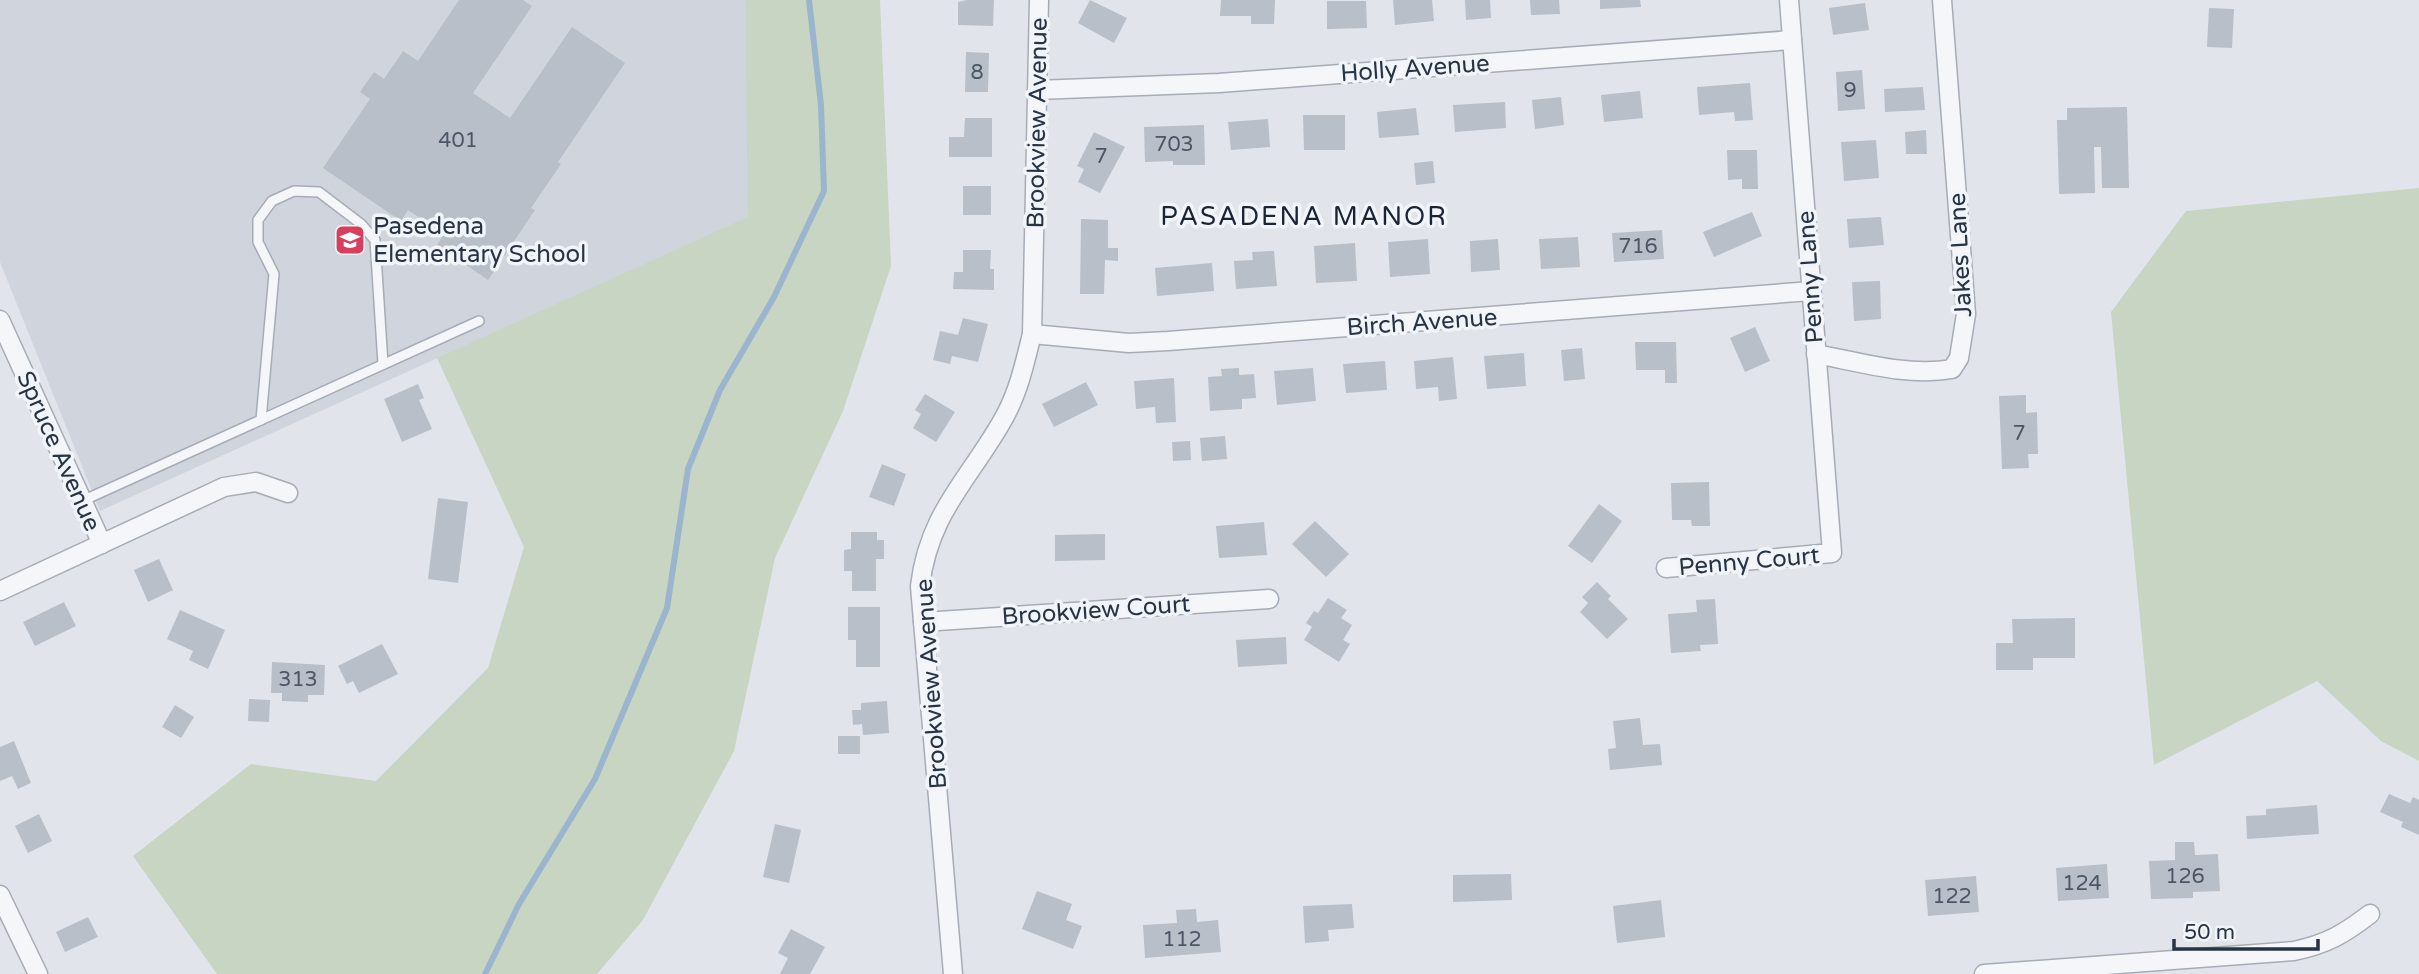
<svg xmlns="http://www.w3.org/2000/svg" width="2419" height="974" font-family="'Varela Round',sans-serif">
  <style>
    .built { fill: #cfd4dd }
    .green { fill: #c7d5c2 }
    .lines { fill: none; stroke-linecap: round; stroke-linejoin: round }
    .stream { stroke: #9ab5cd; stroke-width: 6 }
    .building { fill: #b8bfc9 }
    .service-casing { stroke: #a6acb6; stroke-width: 12 }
    .minor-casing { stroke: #a6acb6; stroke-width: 21 }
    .service { stroke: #f4f6f9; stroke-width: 9 }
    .minor { stroke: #f4f6f9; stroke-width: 18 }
    .labels { text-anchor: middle; stroke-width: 7; stroke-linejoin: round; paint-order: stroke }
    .number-label { font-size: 21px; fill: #4c5665 }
    .street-label { font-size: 24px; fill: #283344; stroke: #f1f4f8 }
    .poi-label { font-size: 24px; fill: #283344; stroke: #f1f4f8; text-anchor: start }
    .neighbourhood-label { font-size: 26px; letter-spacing: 2px; fill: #1a2434; stroke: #f1f4f8 }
  </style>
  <rect width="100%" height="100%" fill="#e1e5eb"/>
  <path class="built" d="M0,0H745L749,217L100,511L0,262Z"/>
  <g class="green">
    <path d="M745,0H880L891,266L843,411L775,558L734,751L643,920L597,974H217L133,856L251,764L376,781L488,668L524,547L437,358L748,217Z"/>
    <path d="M2419,188V761L2381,741L2317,681L2154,765L2111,312L2186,211Z"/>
  </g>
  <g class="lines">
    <path class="stream" d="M485,974L519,904L595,779L667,608L688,469L720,390L774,297L824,191L821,105L809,0"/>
  </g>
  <g class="building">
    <path d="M459,0H523L532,6L473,93L510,118L572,27L625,63L558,162L561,164L531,208L535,210L488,280L437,245L444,234L408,210L401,221L323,168L370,99L360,92L374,72L384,79L403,51L418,61Z"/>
    <path d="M967,0H994L993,26L958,25V2Z"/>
    <path d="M1090,0L1127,18L1114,43L1078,23Z"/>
    <path d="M1221,0H1275L1274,24H1251V16H1220Z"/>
    <path d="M1393,0H1432L1434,21L1395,25Z"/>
    <path d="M1465,0H1490L1491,18L1466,20Z"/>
    <path d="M1530,0H1559L1560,14L1531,15Z"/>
    <path d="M1600,0H1640L1641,7L1600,9Z"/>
    <path d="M1327,1H1366L1367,28L1327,29Z"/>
    <path d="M1865,3L1869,30L1833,35L1829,8Z"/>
    <path d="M2209,8L2234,9L2232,48L2207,47Z"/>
    <path d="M966,52L989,53L988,92H965Z"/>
    <path d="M1862,70L1865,109L1838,111L1836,72Z"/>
    <path d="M1750,83L1753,120L1735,121L1734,112L1699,115L1697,87Z"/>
    <path d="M1923,87L1925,110L1885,112L1884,89Z"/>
    <path d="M1640,91L1643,118L1604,122L1601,95Z"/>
    <path d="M1561,97L1564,125L1535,129L1532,100Z"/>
    <path d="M1505,102L1506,128L1455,132L1453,105Z"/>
    <path d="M2127,107L2129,188H2102L2101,147H2094L2095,193L2059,194L2057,120H2067V108Z"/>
    <path d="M1416,108L1419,135L1379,138L1377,112Z"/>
    <path d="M1303,115H1345V150H1304Z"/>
    <path d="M965,118H992V157H949V137H964Z"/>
    <path d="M1268,119L1270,147L1231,150L1228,122Z"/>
    <path d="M1204,125L1205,165H1173V161L1145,162L1144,127Z"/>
    <path d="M1926,130L1927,154H1906L1905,132Z"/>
    <path d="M1094,132L1125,147L1100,193L1078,182L1084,169L1077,166Z"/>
    <path d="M1876,140L1879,178L1844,181L1841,142Z"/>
    <path d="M1727,150H1757L1758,189H1742V179L1728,180Z"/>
    <path d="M1433,161L1435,183L1416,185L1414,163Z"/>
    <rect x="963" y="186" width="28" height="29"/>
    <path d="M1752,212L1762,236L1714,257L1703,232Z"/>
    <path d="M1881,217L1884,245L1849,248L1847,219Z"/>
    <path d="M1081,219L1108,220V248H1118V261L1105,260L1104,294H1080Z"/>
    <path d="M1662,230L1664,259L1614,262L1612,233Z"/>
    <path d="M1578,237L1580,267L1541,269L1539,239Z"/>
    <path d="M1428,239L1430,274L1390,277L1388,242Z"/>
    <path d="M1498,239L1500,270L1471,272L1470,241Z"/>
    <path d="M1355,243L1357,281L1316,283L1314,246Z"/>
    <path d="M963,250H991L990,269H994V290L953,289L954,272H963Z"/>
    <path d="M1274,251L1277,286L1236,289L1234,261L1253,260L1252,252Z"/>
    <path d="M1212,263L1214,291L1157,296L1155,268Z"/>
    <path d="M1880,281L1881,319L1854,321L1852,282Z"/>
    <path d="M963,318L988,324L978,362L952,356L950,364L933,360L940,331L958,335Z"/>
    <path d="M1755,327L1770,361L1745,372L1730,338Z"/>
    <path d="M1635,342H1676L1677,383H1665V370H1636Z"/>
    <path d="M1582,348L1585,379L1564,381L1561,350Z"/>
    <path d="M1524,353L1526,386L1487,389L1484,356Z"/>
    <path d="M1453,357L1457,399L1439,401L1438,387L1416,389L1414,361Z"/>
    <path d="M1385,361L1387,390L1346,393L1343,364Z"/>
    <path d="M1239,368V375L1254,374L1256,398L1242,399V409L1210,411L1208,377L1222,376L1221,369Z"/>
    <path d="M1313,368L1316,401L1277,405L1274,371Z"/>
    <path d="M1174,378L1176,422L1156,423L1155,407L1136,409L1134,381Z"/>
    <path d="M1086,382L1098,405L1054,427L1042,404Z"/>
    <path d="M418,384L424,398L419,400L432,429L402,442L384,399Z"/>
    <path d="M925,394L955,412L936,442L913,428L921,414L915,410Z"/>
    <path d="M2026,395V413L2037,412L2038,454H2028L2029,468L2002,469L1999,396Z"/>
    <path d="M1225,436L1227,459L1202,461L1200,438Z"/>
    <path d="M1190,441L1191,460L1173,461L1172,442Z"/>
    <path d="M882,464L906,474L894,506L869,497Z"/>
    <path d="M1709,482L1710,526H1692L1691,520H1672L1671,483Z"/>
    <path d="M438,498L468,502L458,583L428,579Z"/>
    <path d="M1599,504L1622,521L1592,563L1568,546Z"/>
    <path d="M1315,521L1349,554L1326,577L1292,544Z"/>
    <path d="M1264,522L1267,555L1219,558L1216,526Z"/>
    <path d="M851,532H877V540H884V559H876V591H852V571H844V550L851,549Z"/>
    <path d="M1105,534V560L1055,561V535Z"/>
    <path d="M159,559L173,590L148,602L134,570Z"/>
    <path d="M1597,582L1611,596L1608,599L1628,619L1607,639L1580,612L1588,603L1582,597Z"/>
    <path d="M1328,598L1347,610L1341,618L1352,625L1343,640L1350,644L1339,662L1304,640L1312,627L1306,623L1314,611L1318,613Z"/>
    <path d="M1715,599L1718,644L1700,645L1701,651L1671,653L1668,614L1697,612L1696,600Z"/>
    <path d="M64,602L76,626L35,646L23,622Z"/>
    <path d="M848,607H880V667H856V640H848Z"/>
    <path d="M180,610L225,630L208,669L189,660L193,651L167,639Z"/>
    <path d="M2075,618V658H2033V670H1996V643H2013L2012,619Z"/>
    <path d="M1286,637L1287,664L1238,667L1236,640Z"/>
    <path d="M382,644L398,674L359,693L353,681L347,684L338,666Z"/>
    <path d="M272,662L325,665L324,695H308V702L282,701V693H271Z"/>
    <path d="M249,699L270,700L269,722L248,721Z"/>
    <path d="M887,701L889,733L863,735L862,724L853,725L852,710H861V703Z"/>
    <path d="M175,705L194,717L181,738L162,727Z"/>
    <path d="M1640,718L1643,745L1660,744L1662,765L1610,770L1608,749L1616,748L1613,721Z"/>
    <rect x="838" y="736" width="22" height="18"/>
    <path d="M14,741L31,783L18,789L12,776L0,781V747Z"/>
    <path d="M2389,794L2410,803L2413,797L2419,800V835L2401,827L2403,822L2380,812Z"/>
    <path d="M2317,805L2319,834L2247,839L2246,816L2266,815V809Z"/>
    <path d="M39,814L52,841L28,853L15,826Z"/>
    <path d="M775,824L801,830L789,883L763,877Z"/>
    <path d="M2175,842H2194L2195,855L2218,854L2220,891L2193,892V898L2151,899L2149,861L2175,860Z"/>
    <path d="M2107,864L2109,898L2058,901L2056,868Z"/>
    <path d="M1511,874L1512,900L1453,902V875Z"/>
    <path d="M1976,876L1979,912L1928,916L1925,880Z"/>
    <path d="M1037,891L1072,904L1066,920L1082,926L1073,949L1022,929Z"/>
    <path d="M1661,900L1665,937L1617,943L1613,906Z"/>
    <path d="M1352,904L1354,928L1328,930L1329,941L1305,943L1303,906Z"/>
    <path d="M1196,909L1197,922L1218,920L1221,952L1145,958L1143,925L1177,923L1176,910Z"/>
    <path d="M88,917L98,937L65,952L56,932Z"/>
    <path d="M791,929L825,947L810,974H780L788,958L778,953Z"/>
  </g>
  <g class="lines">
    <g class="service-casing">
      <g id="service">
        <path d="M261,420L274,274L258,242V220L272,201L294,191L319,192L361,224L375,240L383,364"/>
        <path d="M82,501L479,321"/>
      </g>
    </g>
    <g class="minor-casing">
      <g id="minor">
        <path d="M1037,90L1219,83L1792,40"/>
        <path d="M0,320L102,544"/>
        <path d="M1032,334L1129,343L1168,341L1811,291"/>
        <path d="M1816,354C1859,362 1908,377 1952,369L1959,358L1966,314L1942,0"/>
        <path d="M1666,568L1832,553L1789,0"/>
        <path d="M0,591L224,487L256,482L288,493"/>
        <path d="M923,622L1269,599"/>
        <path d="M0,895L38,974"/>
        <path d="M953,974L920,586C929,511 971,478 1005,416C1019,390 1025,362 1032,334L1039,0"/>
        <path d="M1984,974L2294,951C2327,944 2344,934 2370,914"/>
      </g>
    </g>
    <use href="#service" class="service"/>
    <use href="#minor" class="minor"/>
  </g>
  <defs>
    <g id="school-square" transform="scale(1.575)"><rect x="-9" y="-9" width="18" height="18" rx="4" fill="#d73f5c" stroke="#f1f4f8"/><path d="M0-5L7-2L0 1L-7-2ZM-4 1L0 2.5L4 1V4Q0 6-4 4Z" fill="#fff"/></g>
  </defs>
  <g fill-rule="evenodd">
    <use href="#school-square" x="350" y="240"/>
  </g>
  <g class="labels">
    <g class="number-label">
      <text x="977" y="79">8</text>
      <text x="1850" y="97">9</text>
      <text x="458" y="147">401</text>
      <text x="1174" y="151">703</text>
      <text x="1101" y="163">7</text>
      <text x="1638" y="253">716</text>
      <text x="2019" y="440">7</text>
      <text x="298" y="686">313</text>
      <text x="2185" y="883">126</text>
      <text x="2082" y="890">124</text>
      <text x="1952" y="903">122</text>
      <text x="1182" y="946">112</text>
    </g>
    <g class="street-label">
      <text transform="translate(1415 68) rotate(-4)" y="8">Holly Avenue</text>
      <text transform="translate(1037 123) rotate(-89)" y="8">Brookview Avenue</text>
      <text transform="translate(1960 255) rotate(-93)" y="8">Jakes Lane</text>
      <text transform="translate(1810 277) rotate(-94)" y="8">Penny Lane</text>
      <text transform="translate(1422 322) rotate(-4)" y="8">Birch Avenue</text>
      <text transform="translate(59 451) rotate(66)" y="8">Spruce Avenue</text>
      <text transform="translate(1749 561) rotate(-5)" y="8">Penny Court</text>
      <text transform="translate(1096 610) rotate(-4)" y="8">Brookview Court</text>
      <text transform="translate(931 684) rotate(-94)" y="8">Brookview Avenue</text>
    </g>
    <g class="poi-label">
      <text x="373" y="234">Pasedena<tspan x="373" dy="28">Elementary School</tspan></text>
    </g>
    <g class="neighbourhood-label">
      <text x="1304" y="225">PASADENA MANOR</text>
    </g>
  </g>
  <path d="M2174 939v10h144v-10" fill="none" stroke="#283344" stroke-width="3.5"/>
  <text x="2184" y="939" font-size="21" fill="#283344" stroke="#f1f4f8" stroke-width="5" paint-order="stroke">50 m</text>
</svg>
